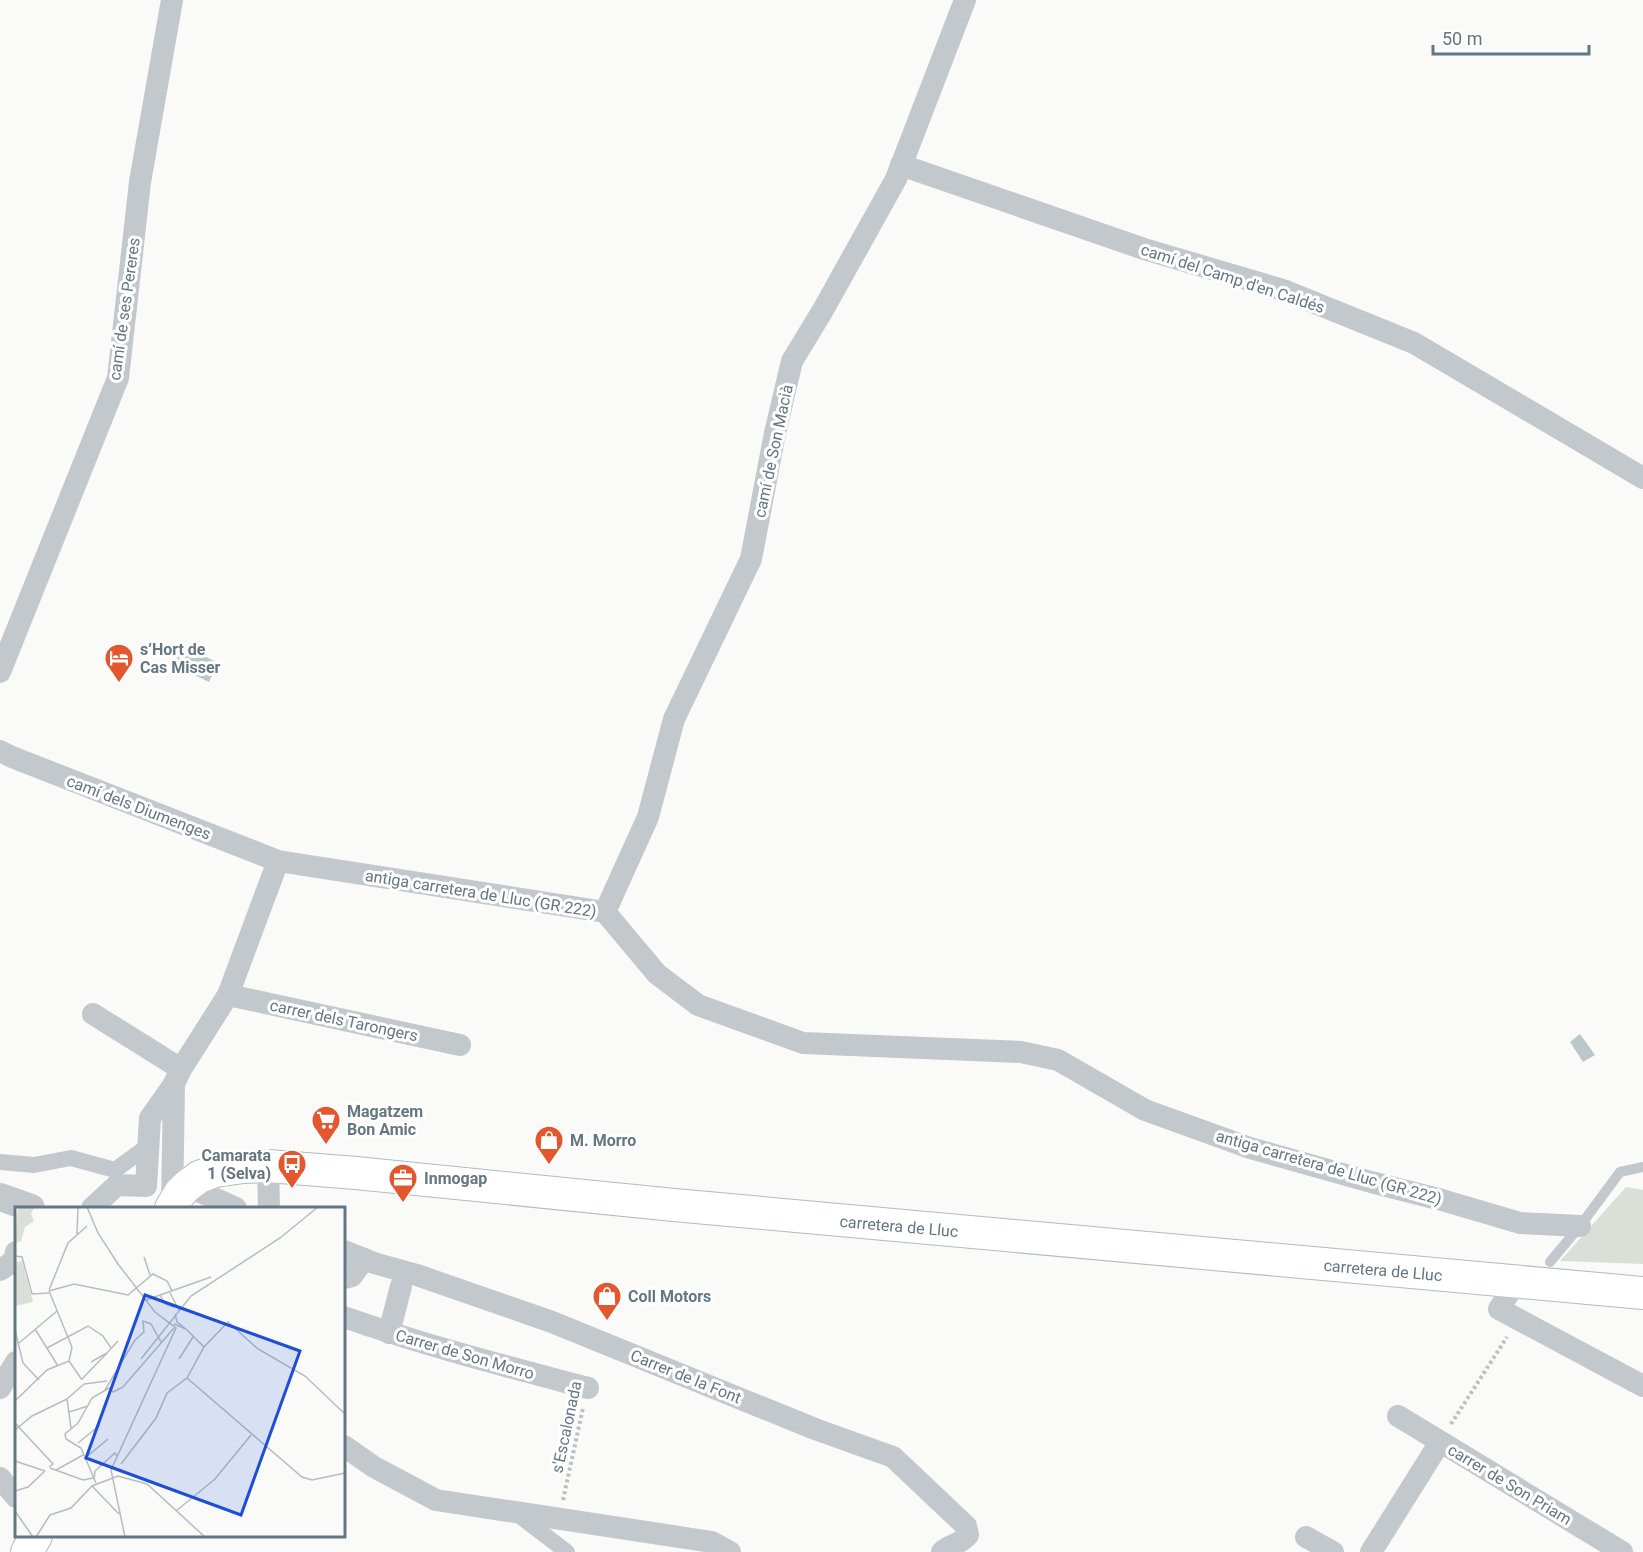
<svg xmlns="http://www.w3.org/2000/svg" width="1643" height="1552" font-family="Roboto,sans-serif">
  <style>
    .green { fill: #dadfd7 }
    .water { fill: #bbc7cb }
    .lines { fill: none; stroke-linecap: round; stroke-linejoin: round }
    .secondary-casing { stroke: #b3babf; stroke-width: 34 }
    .path { stroke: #bbbfc2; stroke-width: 4; stroke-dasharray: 3 3; stroke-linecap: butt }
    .service { stroke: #c3c8cc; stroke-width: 10 }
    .pedestrian { stroke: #c3c8cc; stroke-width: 16 }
    .minor { stroke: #c3c8cc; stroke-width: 22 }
    .tertiary { stroke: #c3c8cc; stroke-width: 28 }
    .secondary { stroke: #fff; stroke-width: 32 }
    .labels { text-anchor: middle; stroke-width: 6; stroke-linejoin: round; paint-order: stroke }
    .street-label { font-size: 16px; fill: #657683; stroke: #fff }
    .poi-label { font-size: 16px; font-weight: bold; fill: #657683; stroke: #fff; text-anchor: start }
    .inset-road { fill: none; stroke: #b5bdc2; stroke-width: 1.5 }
    .view { fill: #1d4ed8; fill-opacity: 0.15; stroke: #1d4ed8; stroke-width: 3 }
    .inset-edge { fill: none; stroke: #657683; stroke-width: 3 }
  </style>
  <rect width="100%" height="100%" fill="#fafaf8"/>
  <path class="green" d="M1626,1187L1643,1190V1264L1560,1261Z"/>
  <g class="water">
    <path d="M179,643L218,663L209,682L170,663Z"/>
    <path d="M1580,1034L1595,1055L1583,1062L1570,1042Z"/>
  </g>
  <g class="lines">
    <g class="secondary-casing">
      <g id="secondary">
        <path d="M171,1208L180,1193L187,1186L199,1177L215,1171L244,1167L268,1166L356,1173L674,1205L1643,1293"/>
        <path d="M27,1552L36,1536"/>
      </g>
    </g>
    <g class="path">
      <path d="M1451,1424L1507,1337"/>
      <path d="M563,1500L583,1408"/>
    </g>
    <path class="service" d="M1550,1262L1580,1226L1620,1172L1643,1167"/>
    <g class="pedestrian">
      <path d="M0,1162L34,1165L71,1158L115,1170L148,1146"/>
      <path d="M516,1513L567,1552"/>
    </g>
    <g class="minor">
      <path d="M901,165L1144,249L1283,290L1414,343L1643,478"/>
      <path d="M0,672L118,378L140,182L172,0"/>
      <path d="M0,751L12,757L278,861L605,912L657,974L698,1005L803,1043L1021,1052L1058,1060L1145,1110L1250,1148L1371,1182L1442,1200L1520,1223L1580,1226"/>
      <path d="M605,912L648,817L674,719L751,559L775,433L792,361L823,310L896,179L965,0"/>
      <path d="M228,995L460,1045"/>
      <path d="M93,1014L181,1069"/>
      <path d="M174,1084L181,1069L228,995L278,861"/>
      <path d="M268,1166L269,1208"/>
      <path d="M187,1186L236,1208"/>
      <path d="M92,1208L117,1185L146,1186L150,1118L174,1084L172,1206"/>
      <path d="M344,1251L374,1263L417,1275L552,1322L815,1429L893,1457L966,1526L968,1535C960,1545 950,1544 942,1552"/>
      <path d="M0,1270L14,1261L16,1252"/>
      <path d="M344,1278L352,1276L364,1259"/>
      <path d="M1516,1282L1499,1309L1643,1386"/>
      <path d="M344,1317C423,1345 505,1366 588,1388"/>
      <path d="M389,1333L401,1286"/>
      <path d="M0,1388L16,1362"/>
      <path d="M1398,1416L1622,1552"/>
      <path d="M344,1446L374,1467L436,1500L712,1542L730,1552"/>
      <path d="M0,1478L16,1497"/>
      <path d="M1306,1537L1333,1552"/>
      <path d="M1371,1552L1440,1442"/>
    </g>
    <path class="tertiary" d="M0,1197L31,1208"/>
    <use href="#secondary" class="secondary"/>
  </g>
  <defs>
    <g id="hotel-pin" transform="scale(1.5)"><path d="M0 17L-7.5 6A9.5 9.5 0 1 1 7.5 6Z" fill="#e4572e" stroke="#fff"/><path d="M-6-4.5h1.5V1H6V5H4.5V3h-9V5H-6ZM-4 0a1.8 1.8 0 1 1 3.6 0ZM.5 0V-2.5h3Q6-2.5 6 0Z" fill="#fff"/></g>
    <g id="supermarket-pin" transform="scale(1.5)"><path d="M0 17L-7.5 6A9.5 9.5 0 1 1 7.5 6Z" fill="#e4572e" stroke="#fff"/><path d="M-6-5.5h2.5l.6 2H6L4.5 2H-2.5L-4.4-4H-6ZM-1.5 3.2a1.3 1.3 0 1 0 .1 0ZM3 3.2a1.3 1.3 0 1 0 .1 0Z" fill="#fff"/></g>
    <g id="shop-pin" transform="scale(1.5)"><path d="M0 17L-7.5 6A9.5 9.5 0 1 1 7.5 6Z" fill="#e4572e" stroke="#fff"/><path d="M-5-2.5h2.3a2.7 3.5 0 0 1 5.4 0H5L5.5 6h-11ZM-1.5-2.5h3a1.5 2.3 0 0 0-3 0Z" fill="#fff"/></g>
    <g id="bus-pin" transform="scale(1.5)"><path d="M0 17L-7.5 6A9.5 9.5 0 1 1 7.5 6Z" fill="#e4572e" stroke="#fff"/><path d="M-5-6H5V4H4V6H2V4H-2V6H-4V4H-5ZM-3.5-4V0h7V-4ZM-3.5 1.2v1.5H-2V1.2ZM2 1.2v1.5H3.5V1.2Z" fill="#fff"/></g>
    <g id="office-pin" transform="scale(1.5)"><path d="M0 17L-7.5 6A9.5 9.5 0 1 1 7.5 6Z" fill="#e4572e" stroke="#fff"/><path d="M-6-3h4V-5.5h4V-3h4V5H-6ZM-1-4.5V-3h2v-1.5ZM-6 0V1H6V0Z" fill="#fff"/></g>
  </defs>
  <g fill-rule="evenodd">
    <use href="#hotel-pin" x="119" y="658"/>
    <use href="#supermarket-pin" x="326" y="1120"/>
    <use href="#shop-pin" x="549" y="1140"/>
    <use href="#bus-pin" x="292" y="1164"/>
    <use href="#office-pin" x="403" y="1178"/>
    <use href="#shop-pin" x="607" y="1296"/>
  </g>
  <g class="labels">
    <g class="street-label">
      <text transform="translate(1233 278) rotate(18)" y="6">camí del Camp d'en Caldés</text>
      <text transform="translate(124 309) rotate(-82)" y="6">camí de ses Pereres</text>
      <text transform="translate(773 451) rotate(-78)" y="6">camí de Son Macià</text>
      <text transform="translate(139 807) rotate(21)" y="6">camí dels Diumenges</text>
      <text transform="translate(481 893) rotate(9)" y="6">antiga carretera de Lluc (GR 222)</text>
      <text transform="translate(344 1020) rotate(12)" y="6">carrer dels Tarongers</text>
      <text transform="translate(1329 1167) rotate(16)" y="6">antiga carretera de Lluc (GR 222)</text>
      <text transform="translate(899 1226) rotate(5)" y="6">carretera de Lluc</text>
      <text transform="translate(1383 1270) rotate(5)" y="6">carretera de Lluc</text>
      <text transform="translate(465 1354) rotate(16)" y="6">Carrer de Son Morro</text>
      <text transform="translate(686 1376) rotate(22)" y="6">Carrer de la Font</text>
      <text transform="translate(566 1427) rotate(-78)" y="6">s'Escalonada</text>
      <text transform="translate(1510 1484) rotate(31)" y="6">carrer de Son Priam</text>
    </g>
    <g class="poi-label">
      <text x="140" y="655">s’Hort de<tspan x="140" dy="18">Cas Misser</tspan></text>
      <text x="347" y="1117">Magatzem<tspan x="347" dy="18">Bon Amic</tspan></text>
      <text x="570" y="1146">M. Morro</text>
      <text x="271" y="1161" text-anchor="end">Camarata<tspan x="271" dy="18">1 (Selva)</tspan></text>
      <text x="424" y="1184">Inmogap</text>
      <text x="628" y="1302">Coll Motors</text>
    </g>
  </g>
  <g transform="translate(15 1207)">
    <rect width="330" height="330" fill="#fafaf8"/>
    <path d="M3,0H20L16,6L19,14L10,20L6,34L0,36ZM0,50L2,55L7,54L18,95L0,99Z" fill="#dadfd7"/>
    <path class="inset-road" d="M72,0L83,26L103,57L140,105L161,121L96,263L110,330M62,27L63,0M0,49L7,50L17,87L34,86M129,50L135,68M34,83L53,36L72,19M34,84L59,77L113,88L138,67L152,74L157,84M34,84L57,140L54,154M155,86L164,103M145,88L150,97L159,100M131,93L196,70M136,117L146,135M159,117L171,122L162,115L160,107M20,122L43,159M171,122L189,140M0,123L8,156L24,173M4,136L42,104M32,141L73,119L88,129L96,141M126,152L176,89L265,31L303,0M164,152L178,130M54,154L67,173M76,155L92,146L103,134M172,171L287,270L297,273L330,266M67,172L92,146M69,177L92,174M90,183L120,133L129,125L128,114L136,117M0,194L32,163L54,154M54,205L73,199M0,216L38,257L34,260M56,221L52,192L69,177M0,223L17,209L52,192M63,236L85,218M70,251L93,232M0,254L30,264M106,257L141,211L152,186L172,171L189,140L213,115L243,142L290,169L330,207M35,261L68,273L78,271M41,263L68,248M79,273L80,264L100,246L102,249M81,276L66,241L51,232L50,227L63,216L77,191L94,181L98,185L108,180L159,121M77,279L104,307M0,284L13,280L30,264M0,304L18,330M161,304L200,272L236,228M21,330L35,308L56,301L77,279L103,269L132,277L190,330"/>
    <path class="view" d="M130,88L285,144L226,308L71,251Z"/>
    <rect width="330" height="330" class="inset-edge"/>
  </g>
  <path d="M1433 45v9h156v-9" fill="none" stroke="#657683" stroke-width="3"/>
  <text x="1442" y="45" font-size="18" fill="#657683" stroke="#ffffff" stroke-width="4.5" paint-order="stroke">50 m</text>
</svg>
